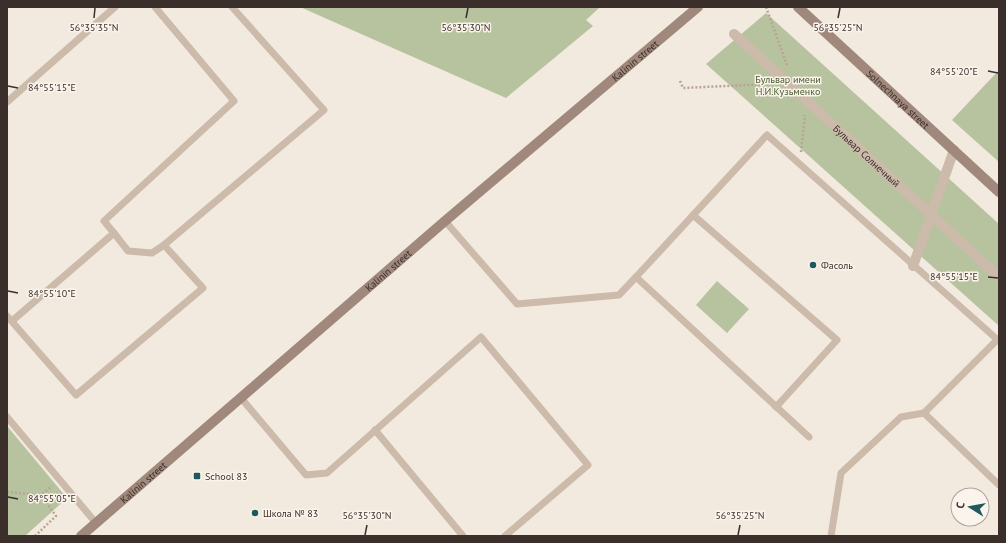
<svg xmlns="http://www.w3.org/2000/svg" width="1006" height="543" font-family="'PT Sans',sans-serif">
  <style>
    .green { fill: #b7c39f }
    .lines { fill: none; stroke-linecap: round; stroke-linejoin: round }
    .path { stroke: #b8a495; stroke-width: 2.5; stroke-dasharray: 2 2; stroke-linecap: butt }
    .service { stroke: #ccbaab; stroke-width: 7 }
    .pedestrian { stroke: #ccbaab; stroke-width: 10 }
    .minor { stroke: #ccbaab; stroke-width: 10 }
    .secondary { stroke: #a0897c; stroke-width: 10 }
    .ticks { fill: none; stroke: #3a2f2a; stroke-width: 1.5 }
    .poi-dot { fill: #1f595c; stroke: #fbf4ec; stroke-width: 1.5 }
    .labels { text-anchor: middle; stroke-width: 3; stroke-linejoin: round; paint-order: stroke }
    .street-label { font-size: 10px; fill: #3a2f2a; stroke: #fbf4ec }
    .park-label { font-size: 10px; fill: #49592d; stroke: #fbf4ec }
    .poi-label { font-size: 10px; fill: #3a2f2a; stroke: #fbf4ec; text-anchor: start }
    .ticks-label { font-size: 10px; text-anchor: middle; fill: #3a2f2a; stroke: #fbf4ec; stroke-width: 3; stroke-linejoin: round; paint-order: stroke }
  </style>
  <rect width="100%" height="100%" fill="#f3eadf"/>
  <g class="green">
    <path d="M300,7H600L586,20L593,26L506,98Z"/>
    <path d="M766,13L999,224V326L706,64Z"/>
    <path d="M999,70V162L952,120Z"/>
    <path d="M717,281L749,309L727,333L696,305Z"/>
    <path d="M7,426L67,498L25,536H7Z"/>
  </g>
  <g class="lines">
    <g class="path">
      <path d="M766,7L787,65"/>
      <path d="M680,81L683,88L769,84"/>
      <path d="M801,152L805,115"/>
      <path d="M7,492L41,495L52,486"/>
      <path d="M35,536L56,516L41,495"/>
    </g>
    <g class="service">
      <path d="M7,102L115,7"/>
      <path d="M693,215L837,340L776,407"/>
      <path d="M445,221L517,304L619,295L636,277"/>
      <path d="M114,233L104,221L234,101L155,7"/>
      <path d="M7,316L76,395L203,288L164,245L324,110L232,7"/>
      <path d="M12,321L114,233L128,251L152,253L164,245"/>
      <path d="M241,398L306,475L327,473L481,337L588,465L505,536"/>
      <path d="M924,413L999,485"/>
      <path d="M7,417L96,523"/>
      <path d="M375,430L463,536"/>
      <path d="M809,437L636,277L767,135L999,341"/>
      <path d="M831,536L841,473L901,417L924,413L997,340"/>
    </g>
    <path class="pedestrian" id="s1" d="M734,34L999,277"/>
    <path class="minor" d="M913,266L954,150"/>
    <g class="secondary">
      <path id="s2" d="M798,7L999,192"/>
      <path id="s3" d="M81,536L445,221L698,7"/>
    </g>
  </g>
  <path class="ticks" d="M94,18L95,8M466,18L468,8M838,18L840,8M988,71L998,73M8,86L18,88M988,277L998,278M8,291L18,293M8,497L18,499M365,535L367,525M738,535L740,525"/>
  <g class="poi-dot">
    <circle cx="813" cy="265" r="4"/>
    <rect x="193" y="472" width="8" height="8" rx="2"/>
    <circle cx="255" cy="513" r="4"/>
  </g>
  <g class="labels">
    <g class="street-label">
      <text dy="4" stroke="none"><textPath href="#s3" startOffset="730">Kalinin street</textPath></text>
      <text dy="4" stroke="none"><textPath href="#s2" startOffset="136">Solnechnaya street</textPath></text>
      <text dy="4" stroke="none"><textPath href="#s1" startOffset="180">Бульвар Солнечный</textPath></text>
      <text dy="4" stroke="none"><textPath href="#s3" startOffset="406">Kalinin street</textPath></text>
      <text dy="4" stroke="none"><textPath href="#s3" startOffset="82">Kalinin street</textPath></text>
    </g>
    <g class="park-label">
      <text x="788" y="83">Бульвар имени<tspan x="788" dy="12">Н.И.Кузьменко</tspan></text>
    </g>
    <g class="poi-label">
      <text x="821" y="269">Фасоль</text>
      <text x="205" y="480">School 83</text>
      <text x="263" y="517">Школа № 83</text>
    </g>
  </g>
  <g class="ticks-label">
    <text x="94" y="31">56°35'35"N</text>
    <text x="838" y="31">56°35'25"N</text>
    <text x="466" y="31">56°35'30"N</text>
    <text x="954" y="75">84°55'20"E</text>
    <text x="52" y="91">84°55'15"E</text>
    <text x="954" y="280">84°55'15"E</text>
    <text x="52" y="297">84°55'10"E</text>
    <text x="52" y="502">84°55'05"E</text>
    <text x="367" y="519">56°35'30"N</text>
    <text x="740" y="519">56°35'25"N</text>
  </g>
  <rect width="1006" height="543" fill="none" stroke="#3a2f2a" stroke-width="16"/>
  <g transform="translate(970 507) rotate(281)"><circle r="19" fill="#fbf4ec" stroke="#aea59e"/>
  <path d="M0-3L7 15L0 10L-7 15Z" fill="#1f595c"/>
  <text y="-6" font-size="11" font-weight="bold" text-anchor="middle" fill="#3a2f2a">С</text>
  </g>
</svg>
